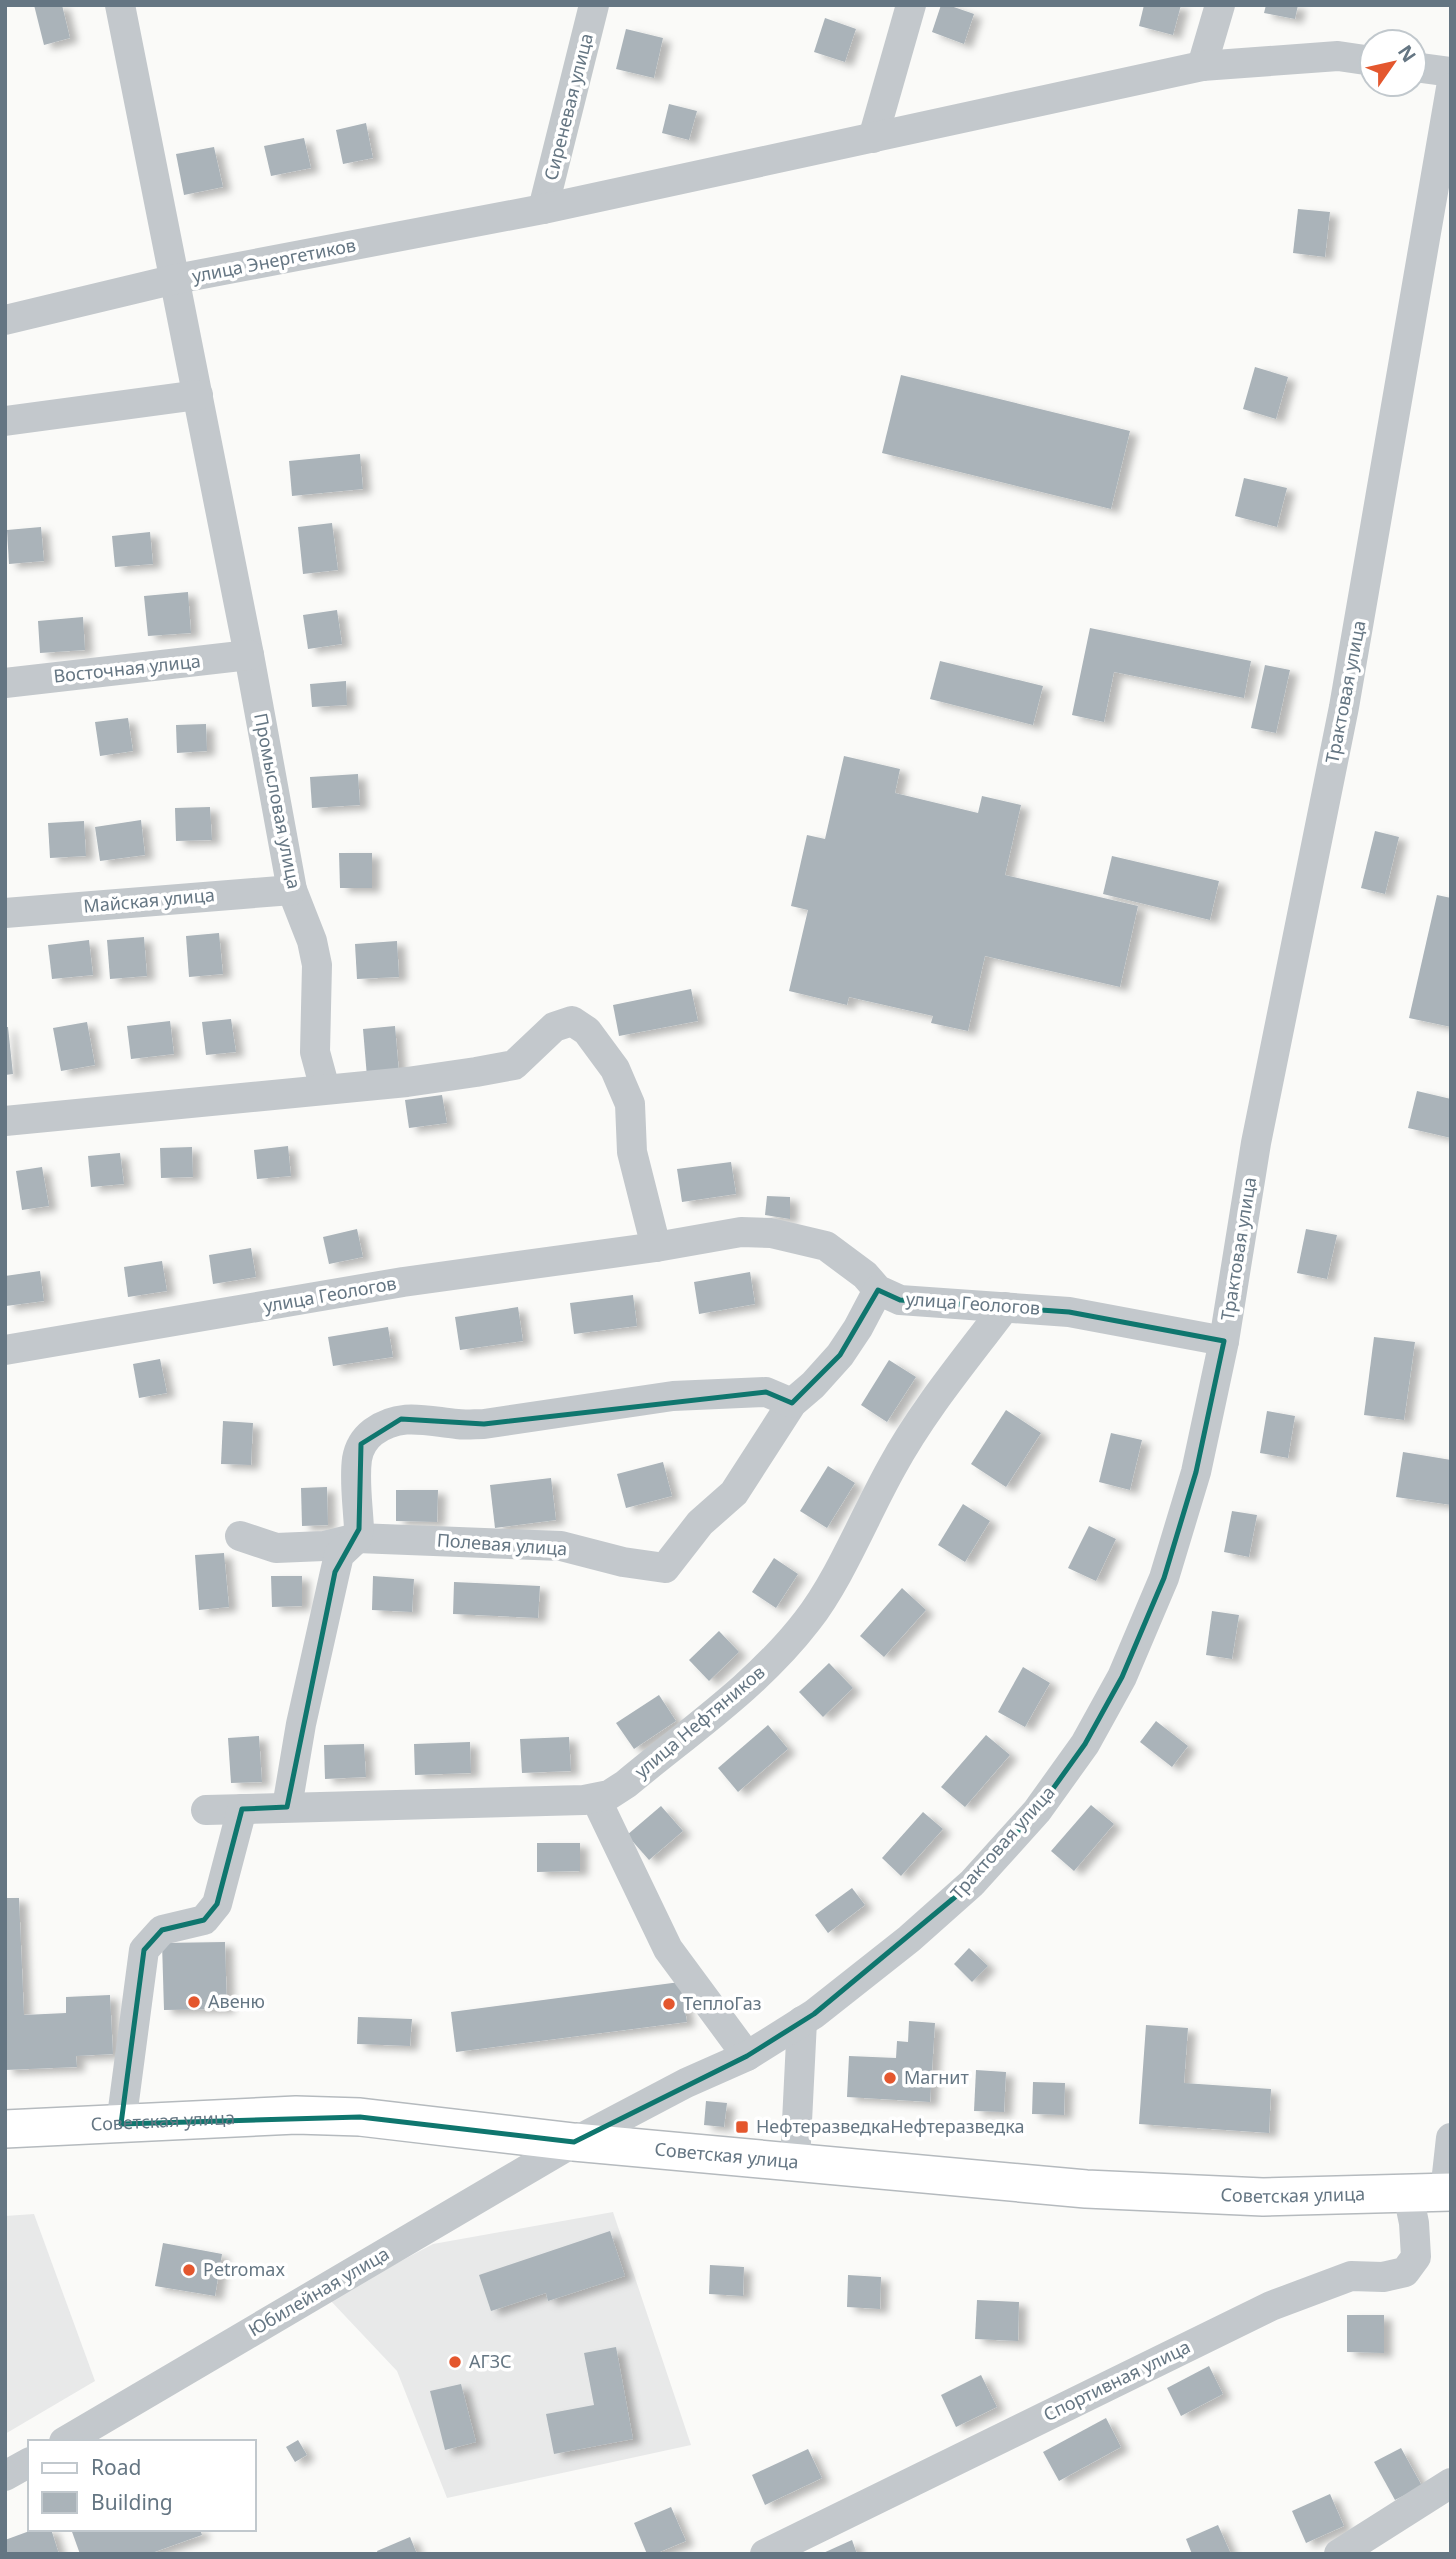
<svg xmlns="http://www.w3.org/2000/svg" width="1456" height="2559" font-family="'Noto Sans',sans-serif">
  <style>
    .built { fill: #e8e9e9 }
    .building { fill: #aab3b9; filter: url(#shadow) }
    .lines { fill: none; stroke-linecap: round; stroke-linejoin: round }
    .major-casing { stroke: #b5babe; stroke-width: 40 }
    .minor { stroke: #c3c8cc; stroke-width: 30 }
    .major { stroke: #fff; stroke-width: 37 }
    .marked { fill: none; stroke: #0f766e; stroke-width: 5; stroke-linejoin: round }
    .poi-dot { fill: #e4572e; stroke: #fff; stroke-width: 2.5 }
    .labels { text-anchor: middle; stroke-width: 7; stroke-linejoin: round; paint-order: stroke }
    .street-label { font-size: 18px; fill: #657683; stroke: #fff }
    .poi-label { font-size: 18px; fill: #657683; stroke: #fff; text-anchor: start }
  </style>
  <defs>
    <filter id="shadow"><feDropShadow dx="8" dy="4.5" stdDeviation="3.5" flood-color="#0004"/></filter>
  </defs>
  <rect width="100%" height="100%" fill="#fafaf8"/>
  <g class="built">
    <path d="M613,2212L691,2445L447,2498L397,2371L329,2299L433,2244Z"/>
    <path d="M34,2214L95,2381L5,2434V2216Z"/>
  </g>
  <g class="building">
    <path d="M34,5H62L70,38L44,45Z"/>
    <path d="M941,5H948L974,14L964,44L932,32Z"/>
    <path d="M1144,5H1181L1173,35L1139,26Z"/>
    <path d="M1266,5H1298L1295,19L1264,13Z"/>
    <path d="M825,18L856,29L845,62L814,52Z"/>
    <path d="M626,29L663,38L654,78L616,69Z"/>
    <path d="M669,104L697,111L689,140L662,133Z"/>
    <path d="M366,123L373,158L343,164L336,130Z"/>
    <path d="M304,138L311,168L271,176L264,146Z"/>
    <path d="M214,147L223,187L184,195L176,154Z"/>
    <path d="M1298,209L1330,212L1325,257L1293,253Z"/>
    <path d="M1255,367L1288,377L1276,419L1243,409Z"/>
    <path d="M901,375L1130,431L1111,509L882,453Z"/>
    <path d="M360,454L363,489L292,496L289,461Z"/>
    <path d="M1244,478L1287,488L1277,527L1235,516Z"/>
    <path d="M332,523L338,570L303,574L298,527Z"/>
    <path d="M41,527L44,561L9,564L7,530Z"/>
    <path d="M150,532L153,564L115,567L112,536Z"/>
    <path d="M188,592L191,633L148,636L144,596Z"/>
    <path d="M337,610L342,644L308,649L303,615Z"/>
    <path d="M83,617L85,650L40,653L38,621Z"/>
    <path d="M1090,628L1251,661L1244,698L1114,672L1104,722L1072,715Z"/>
    <path d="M940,661L1043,686L1033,725L930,699Z"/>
    <path d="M1265,665L1290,670L1276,733L1251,728Z"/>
    <path d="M346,681L347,705L312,707L310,684Z"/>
    <path d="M128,718L133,751L100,756L95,722Z"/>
    <path d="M206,724L207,751L177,753L176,725Z"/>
    <path d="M844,756L900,769L895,793L978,813L982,796L1021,805L1005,875L1138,906L1120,987L985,956L968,1031L931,1023L933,1016L849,997L847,1005L789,991L808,910L791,906L807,835L825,839Z"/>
    <path d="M358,774L360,805L312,808L310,777Z"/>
    <path d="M210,807L212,840L176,841L175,808Z"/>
    <path d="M141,820L145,855L100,861L95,827Z"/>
    <path d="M84,821L86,856L50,858L48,823Z"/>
    <path d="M1375,831L1399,837L1385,894L1361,888Z"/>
    <path d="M339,853H372V888H340Z"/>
    <path d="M1112,856L1219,881L1210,920L1103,894Z"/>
    <path d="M1437,895L1451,898V1027L1409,1018Z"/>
    <path d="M219,933L223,974L189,977L186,936Z"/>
    <path d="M144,937L147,976L110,979L107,940Z"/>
    <path d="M89,940L93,975L52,979L48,945Z"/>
    <path d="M397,941L399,977L357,979L355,944Z"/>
    <path d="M691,989L698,1021L619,1036L613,1005Z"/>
    <path d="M231,1019L236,1052L206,1055L202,1022Z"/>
    <path d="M170,1021L174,1054L131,1059L127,1026Z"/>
    <path d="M87,1022L95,1065L61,1071L53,1028Z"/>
    <path d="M395,1026L399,1073L367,1077L363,1029Z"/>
    <path d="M5,1027H8L13,1074L5,1075Z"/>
    <path d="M1417,1091L1451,1099V1138L1408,1128Z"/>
    <path d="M442,1095L447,1123L409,1128L405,1100Z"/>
    <path d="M288,1146L291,1176L257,1179L254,1150Z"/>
    <path d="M192,1147L193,1177L161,1178L160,1148Z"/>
    <path d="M120,1153L124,1184L91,1187L88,1156Z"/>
    <path d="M731,1162L736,1194L682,1202L677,1169Z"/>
    <path d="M42,1167L49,1206L22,1210L16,1171Z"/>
    <path d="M767,1196L790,1197V1219L765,1215Z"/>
    <path d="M357,1229L363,1257L329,1264L323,1237Z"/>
    <path d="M1306,1229L1337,1235L1327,1279L1297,1273Z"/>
    <path d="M251,1248L256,1277L213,1284L209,1255Z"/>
    <path d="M162,1261L167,1291L128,1297L124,1267Z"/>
    <path d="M40,1271L44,1301L6,1306L5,1276Z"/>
    <path d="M750,1272L755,1304L699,1314L694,1282Z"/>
    <path d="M633,1295L637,1326L574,1334L570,1303Z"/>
    <path d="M518,1307L523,1341L460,1350L455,1317Z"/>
    <path d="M388,1327L393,1357L333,1366L328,1337Z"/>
    <path d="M1374,1337L1415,1342L1404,1420L1364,1415Z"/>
    <path d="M160,1359L167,1393L139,1398L133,1364Z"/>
    <path d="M889,1360L916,1377L887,1422L861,1405Z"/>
    <path d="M1006,1410L1041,1433L1006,1487L971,1464Z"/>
    <path d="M1267,1411L1295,1416L1288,1458L1260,1453Z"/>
    <path d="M223,1421L253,1423L251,1465L221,1464Z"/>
    <path d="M1111,1433L1142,1440L1130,1490L1099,1482Z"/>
    <path d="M1403,1452L1451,1460V1505L1396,1497Z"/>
    <path d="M663,1462L672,1496L626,1508L617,1474Z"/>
    <path d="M828,1466L855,1483L827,1528L800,1511Z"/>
    <path d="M551,1478L556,1520L495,1528L490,1485Z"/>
    <path d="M327,1487L328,1525L302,1526L301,1488Z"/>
    <path d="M396,1490H438L437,1522L396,1521Z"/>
    <path d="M963,1504L990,1521L965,1562L938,1545Z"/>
    <path d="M1232,1511L1257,1515L1249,1557L1224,1552Z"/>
    <path d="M1089,1526L1116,1539L1096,1581L1068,1568Z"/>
    <path d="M224,1553L229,1607L199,1610L195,1555Z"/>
    <path d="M774,1558L798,1574L776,1608L752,1592Z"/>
    <path d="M271,1576H302V1606L272,1607Z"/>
    <path d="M373,1576L414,1579L412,1612L372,1610Z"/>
    <path d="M454,1582L540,1586L538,1618L453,1614Z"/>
    <path d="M902,1588L926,1610L884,1657L860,1636Z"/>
    <path d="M1212,1611L1239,1615L1232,1659L1206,1655Z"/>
    <path d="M719,1631L739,1652L709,1681L689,1660Z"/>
    <path d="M829,1663L853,1688L823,1717L799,1692Z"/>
    <path d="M1023,1667L1050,1683L1025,1727L998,1712Z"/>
    <path d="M659,1695L676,1721L634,1749L616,1723Z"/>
    <path d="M1156,1721L1188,1746L1172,1767L1140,1742Z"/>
    <path d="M768,1725L788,1749L738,1792L718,1768Z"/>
    <path d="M986,1735L1010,1755L965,1807L941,1787Z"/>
    <path d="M259,1736L262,1782L231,1783L228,1738Z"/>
    <path d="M569,1737L571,1771L522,1773L520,1739Z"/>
    <path d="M470,1742L471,1773L415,1775L414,1744Z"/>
    <path d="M364,1744L366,1777L325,1779L324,1745Z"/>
    <path d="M1091,1805L1114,1824L1074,1871L1051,1851Z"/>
    <path d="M661,1806L683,1831L649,1860L627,1835Z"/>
    <path d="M923,1812L943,1829L901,1876L882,1858Z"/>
    <path d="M537,1843H580V1871L537,1872Z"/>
    <path d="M852,1888L865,1905L828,1933L815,1915Z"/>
    <path d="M5,1898H19L24,2015L66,2013V1997L110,1995L113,2054L76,2056L77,2067L5,2070Z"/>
    <path d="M225,1942L227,2009L164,2010L162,1943Z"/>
    <path d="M969,1948L988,1966L972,1982L954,1964Z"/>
    <path d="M680,1982L687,2022L456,2052L451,2012Z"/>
    <path d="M358,2017L412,2019L410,2046L357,2044Z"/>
    <path d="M909,2021L935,2023L930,2102L847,2097L849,2056L896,2058L897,2041L908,2042Z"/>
    <path d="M1146,2025L1188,2028L1184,2083L1271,2089L1269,2133L1139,2124Z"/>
    <path d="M976,2070L1006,2072L1004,2112L974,2111Z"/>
    <path d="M1033,2082L1065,2083L1064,2115L1032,2114Z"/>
    <path d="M706,2101L727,2103L724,2127L704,2125Z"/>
    <path d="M610,2231L625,2276L548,2301L546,2293L491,2311L479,2275Z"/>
    <path d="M163,2243L222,2254L215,2296L155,2286Z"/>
    <path d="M710,2265L744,2267L743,2296L709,2294Z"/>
    <path d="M848,2275L881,2277L880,2309L847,2307Z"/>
    <path d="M977,2300L1019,2302L1018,2341L975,2339Z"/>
    <path d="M1347,2315H1384V2353L1347,2352Z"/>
    <path d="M616,2347L633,2439L554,2454L546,2414L594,2405L584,2353Z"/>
    <path d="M1209,2366L1223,2394L1181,2416L1167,2388Z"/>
    <path d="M981,2375L997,2407L956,2427L941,2395Z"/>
    <path d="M461,2384L476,2442L445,2450L430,2391Z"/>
    <path d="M1106,2418L1121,2447L1059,2481L1043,2452Z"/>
    <path d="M298,2440L307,2455L295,2462L286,2447Z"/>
    <path d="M1401,2448L1422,2486L1395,2500L1374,2462Z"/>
    <path d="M808,2449L822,2478L765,2505L752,2475Z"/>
    <path d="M1330,2494L1344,2526L1306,2543L1292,2511Z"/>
    <path d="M671,2507L686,2541L655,2554H647L634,2523Z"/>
    <path d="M1218,2525L1231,2554H1192L1186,2539Z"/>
    <path d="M35,2529H51L59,2554H5V2540Z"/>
    <path d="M71,2529H200L202,2535L149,2554H80Z"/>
    <path d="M410,2537L417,2554H378L377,2551Z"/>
    <path d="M852,2540L857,2554H821Z"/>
  </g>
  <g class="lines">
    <g class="major-casing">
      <g id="major">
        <path id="s1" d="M5,2129L296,2115L360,2117L574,2142L1086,2189L1263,2197L1451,2192"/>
      </g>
    </g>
    <g class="minor">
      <path d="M120,5L249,655L292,890L312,941L317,965L315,1052L325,1089"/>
      <path d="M1202,66L1220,5"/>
      <path d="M1414,67L1451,72"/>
      <path d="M873,138L911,5"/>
      <path d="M543,209L594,5"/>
      <path d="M5,320L176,279L543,209L1202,66L1338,56L1372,61"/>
      <path d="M5,421L198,395"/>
      <path d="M5,683L249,655"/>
      <path d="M5,913L292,890"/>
      <path d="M5,1121L407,1082L476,1072L514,1065L554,1027L572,1021L587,1031L615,1069L630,1104L632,1152L656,1247"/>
      <path d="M5,1350L403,1282L656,1247L741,1232L771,1233L826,1246L865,1275L878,1290L900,1300L1069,1312L1224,1341"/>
      <path d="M240,1536L276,1548L324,1546L357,1538L561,1546L623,1562L665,1568L700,1523L734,1493L792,1403L813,1385L840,1355L858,1328L878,1290"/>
      <path d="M596,1799L668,1949L747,2056"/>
      <path d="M287,1807L301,1724L335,1572L339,1555L357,1538L359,1529C358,1506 354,1481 357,1459C359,1447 364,1439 373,1432C400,1412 426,1421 457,1424C465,1425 475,1424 484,1424L673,1396L766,1392L792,1403"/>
      <path d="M206,1810L584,1800L609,1795L626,1784C687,1733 758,1685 807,1621C840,1579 865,1515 892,1467C923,1410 966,1359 1005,1307"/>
      <path d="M121,2124L144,1950L162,1930L204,1920L217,1904L242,1809"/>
      <path d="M795,2162L802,2021"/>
      <path d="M1445,2192L1451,2138"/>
      <path d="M64,2442L574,2142L686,2083L747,2056L814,2014L909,1939L972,1883L1037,1811L1085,1744L1122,1677L1164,1578L1196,1472L1224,1341L1256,1143L1344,707L1451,88"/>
      <path d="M5,2476L30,2462"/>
      <path d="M765,2554L1271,2306L1351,2276L1383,2277L1405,2272L1416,2257L1414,2223L1408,2194"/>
      <path d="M1339,2554L1451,2483"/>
    </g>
    <use href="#major" class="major"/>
  </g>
  <path class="marked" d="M878,1290L900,1300L1069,1312L1224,1341L1196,1472L1164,1578L1122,1677L1085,1744L1037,1811L972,1883L814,2014L747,2056L574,2142L360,2117L121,2124L144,1950L162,1930L204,1920L217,1904L242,1809L287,1807L335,1572L359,1529L361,1444L401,1419L484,1424L766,1392L792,1403L840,1355Z"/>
  <g class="poi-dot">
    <circle cx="194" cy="2002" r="7"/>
    <circle cx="669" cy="2004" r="7"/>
    <circle cx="890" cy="2078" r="7"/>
    <rect x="735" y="2120" width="14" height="14" rx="3.5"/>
    <circle cx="189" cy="2270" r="7"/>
    <circle cx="455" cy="2362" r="7"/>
  </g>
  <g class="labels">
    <g class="street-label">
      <text transform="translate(569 107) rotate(-76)" y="6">Сиреневая улица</text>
      <text transform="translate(274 261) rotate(-11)" y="6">улица Энергетиков</text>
      <text transform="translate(127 669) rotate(-6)" y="6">Восточная улица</text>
      <text transform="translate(1346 692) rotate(-79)" y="6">Трактовая улица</text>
      <text transform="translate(277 801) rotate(79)" y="6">Промысловая улица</text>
      <text transform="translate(149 901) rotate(-5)" y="6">Майская улица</text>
      <text transform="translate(1239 1249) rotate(-81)" y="6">Трактовая улица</text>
      <text transform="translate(330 1295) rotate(-10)" y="6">улица Геологов</text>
      <text transform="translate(973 1304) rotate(4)" y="6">улица Геологов</text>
      <text transform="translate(502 1545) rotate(4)" y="6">Полевая улица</text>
      <text transform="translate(700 1722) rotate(-40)" y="6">улица Нефтяников</text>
      <text transform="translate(1003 1843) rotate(-48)" y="6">Трактовая улица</text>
      <text dy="6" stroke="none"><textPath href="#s1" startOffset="158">Советская улица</textPath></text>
      <text dy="6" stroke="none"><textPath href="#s1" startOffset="724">Советская улица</textPath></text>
      <text dy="6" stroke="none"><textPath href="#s1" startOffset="1292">Советская улица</textPath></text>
      <text transform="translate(319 2292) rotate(-30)" y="6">Юбилейная улица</text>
      <text transform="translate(1117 2381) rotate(-26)" y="6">Спортивная улица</text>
    </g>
    <g class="poi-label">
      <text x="208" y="2008">Авеню</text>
      <text x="683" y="2010">ТеплоГаз</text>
      <text x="904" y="2084">Магнит</text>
      <text x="756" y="2133">НефтеразведкаНефтеразведка</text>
      <text x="203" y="2276">Petromax</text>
      <text x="469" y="2368">АГЗС</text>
    </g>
  </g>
  <rect width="1456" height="2559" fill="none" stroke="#657683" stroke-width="14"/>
  <rect x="28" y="2440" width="228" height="91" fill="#ffffff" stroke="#c1c8cd" stroke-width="2"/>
  <rect x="42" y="2463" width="35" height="10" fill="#ffffff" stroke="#c1c8cd" stroke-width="2"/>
  <text x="91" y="2475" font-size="21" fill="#657683">Road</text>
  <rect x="42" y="2492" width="35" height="21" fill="#aab3b9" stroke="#c1c8cd" stroke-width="2"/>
  <text x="91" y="2510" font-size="21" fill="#657683">Building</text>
  <g transform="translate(1393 63) rotate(56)"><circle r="33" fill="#ffffff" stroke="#c1c8cd" stroke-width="2"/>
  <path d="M0-5L12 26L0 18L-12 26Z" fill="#e4572e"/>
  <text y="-10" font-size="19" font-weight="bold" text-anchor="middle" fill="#657683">N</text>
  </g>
</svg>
